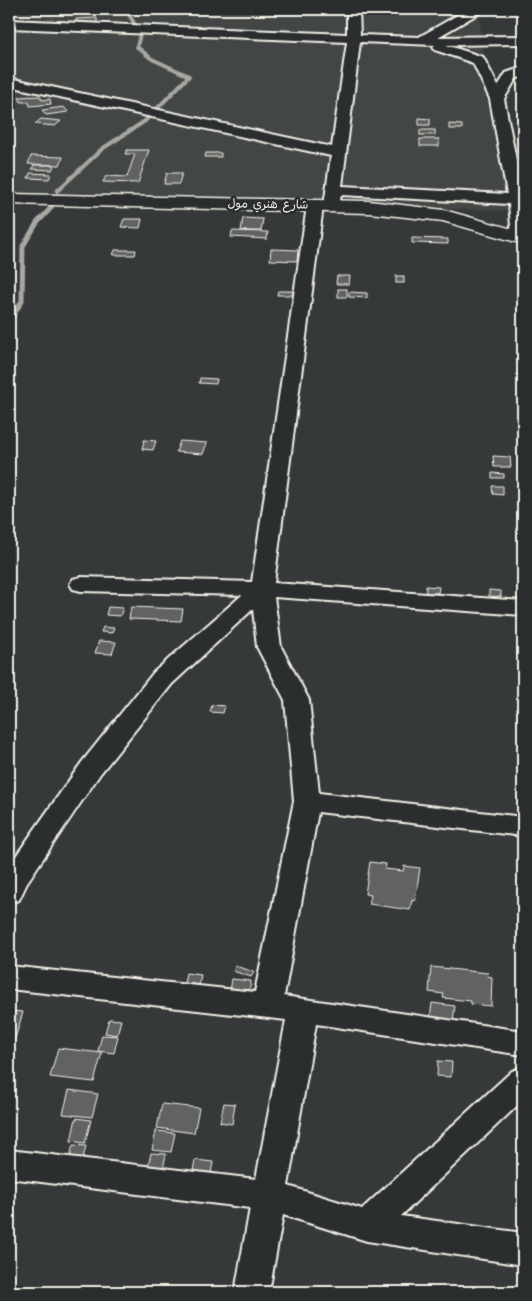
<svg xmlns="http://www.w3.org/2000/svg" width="532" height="1301" font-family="Kalam,'Playpen Sans Arabic',sans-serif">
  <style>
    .built { fill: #434645 }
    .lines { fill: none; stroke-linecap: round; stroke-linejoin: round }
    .stream-far1 { stroke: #a8a7a1; stroke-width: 4 }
    .stream { stroke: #a8a7a1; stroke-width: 5 }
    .building { fill: #616362; stroke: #f4f1e8 }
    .street-casing { stroke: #f4f1e8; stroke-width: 4 }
    .highway-casing { stroke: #f4f1e8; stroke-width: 3 }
    .street { fill: #2a2d2e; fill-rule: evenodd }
    .highway { fill: #2a2d2e; fill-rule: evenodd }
    .labels { text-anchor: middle; stroke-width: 5; stroke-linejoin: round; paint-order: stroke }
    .far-street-label { font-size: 12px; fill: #f4f1e8; stroke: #2a2d2e }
  </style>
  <rect width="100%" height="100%" fill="#363939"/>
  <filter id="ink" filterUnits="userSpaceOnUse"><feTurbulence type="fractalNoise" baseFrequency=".02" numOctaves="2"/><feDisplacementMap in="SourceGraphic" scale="10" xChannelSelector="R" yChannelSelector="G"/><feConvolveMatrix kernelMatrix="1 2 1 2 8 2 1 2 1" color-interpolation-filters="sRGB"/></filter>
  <g filter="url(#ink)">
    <path class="built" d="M9,9H479L482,46L509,211L9,193Z"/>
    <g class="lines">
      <g class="stream-far1">
        <path d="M57,191L102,149L145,121L189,76L152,59L137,47L140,34L126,9"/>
        <path d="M49,210L52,207"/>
      </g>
      <path class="stream" d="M9,322L22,301L23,246L37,223L50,209"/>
    </g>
    <g class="building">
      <path d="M97,18V23L77,24L76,19Z"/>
      <path d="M40,96L42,100L50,99L51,104L30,106L29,102H21L19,97Z"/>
      <path d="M64,107L68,112L46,115L42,110Z"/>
      <path d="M419,118L430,119V125H419Z"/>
      <path d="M41,119L61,121L55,126L35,124Z"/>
      <path d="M449,124L462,125V129H449Z"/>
      <rect x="420" y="130" width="15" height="5"/>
      <rect x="420" y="139" width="19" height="7"/>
      <path d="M127,150H149L138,183L103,182L106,176L127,177L135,154H125Z"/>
      <path d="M206,153H221V157H205Z"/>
      <path d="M31,156L63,157L60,165L28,164Z"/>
      <path d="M34,165H54L52,170L32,169Z"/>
      <path d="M30,173L51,174L49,179L28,178Z"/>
      <path d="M167,173H182L179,184H164Z"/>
      <path d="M243,218L263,219L261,231H241Z"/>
      <path d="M124,219H142L140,228L121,227Z"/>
      <path d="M232,231L268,232L267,239L231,237Z"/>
      <path d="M412,238L448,239V244L412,243Z"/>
      <path d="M271,249L298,250L297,261L270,260Z"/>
      <path d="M115,250H136L135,255H113Z"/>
      <path d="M337,276H350L349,284H336Z"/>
      <rect x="396" y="276" width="8" height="7"/>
      <rect x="338" y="289" width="9" height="8"/>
      <path d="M278,291H293V295H277Z"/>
      <path d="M349,292L367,293V298L349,297Z"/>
      <path d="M200,378L217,379L216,384L199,383Z"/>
      <path d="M144,440L156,441L153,450L142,449Z"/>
      <path d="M180,441L207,443L203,454L176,452Z"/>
      <path d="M493,456L510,457L511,467H494Z"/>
      <path d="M492,473L504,474V478H492Z"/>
      <path d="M492,486H503V495L493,494Z"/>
      <path d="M426,586L439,587L438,593H426Z"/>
      <path d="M489,590L501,591V597L489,596Z"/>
      <path d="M108,607L123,608L120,616L106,615Z"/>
      <path d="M131,607L183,609L181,621L129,619Z"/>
      <path d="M103,627L114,628L112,633L101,632Z"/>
      <path d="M99,641L116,642L112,654L95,653Z"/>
      <path d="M212,705L225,706L223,713L210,712Z"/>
      <path d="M370,862L386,864L385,869L403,871L404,866L420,868L415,901L412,900L410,910L369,904L371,895L365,894Z"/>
      <path d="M236,966L254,972L251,977L233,971Z"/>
      <path d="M431,967L488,973L487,976L492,977L491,1006L471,1004V1001L443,998L444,994L429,992Z"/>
      <path d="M186,973L201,975L199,985L184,983Z"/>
      <path d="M232,979L251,981L249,993L230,991Z"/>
      <path d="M432,1003L455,1006L453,1021L430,1018Z"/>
      <path d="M9,1011L23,1012L14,1042H9Z"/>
      <path d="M109,1019L121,1020L117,1035L105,1033Z"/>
      <path d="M102,1035L118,1036L114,1053L98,1051Z"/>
      <path d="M58,1048L102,1053L94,1082L50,1077Z"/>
      <path d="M438,1061L452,1062L451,1077L437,1076Z"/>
      <path d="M69,1090L98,1094L92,1117L63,1114Z"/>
      <path d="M224,1103L235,1104L232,1124L220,1122Z"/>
      <path d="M162,1104L199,1108L194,1133L157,1128Z"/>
      <path d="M76,1118L91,1120L85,1143L71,1141Z"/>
      <path d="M156,1131L175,1133L171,1152L152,1150Z"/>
      <path d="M73,1145L86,1146L83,1158L70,1157Z"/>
      <path d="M151,1153L166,1154L163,1169L148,1167Z"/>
      <path d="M195,1160L213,1162L211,1173L193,1171Z"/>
    </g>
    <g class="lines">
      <g class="street-casing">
        <g id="street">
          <path d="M347,9H359L360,35L419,37L468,9H483L481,12L438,37L523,36V44L446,45L483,57L498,86L506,73L523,67V76L516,79L504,99L523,195V241L514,240L512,237L509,204L341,195L338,209H326L324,206L331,156L9,86V78L332,147L347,42L9,28V20L347,34ZM360,42L435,45L433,47L435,50L473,63L490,99L507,194L342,186Z"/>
          <path d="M315,201L321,203L323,206L274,583L523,601V615L274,597L281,647L309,700L319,793L523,817V836L318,812L284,996L523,1031V1055L316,1024L288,1186L362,1209L512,1071L523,1067V1100L401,1216L523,1233V1265L367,1241L283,1215L269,1292H235L250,1208L9,1178V1150L256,1179L286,1020L9,989V966L255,992L294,801L285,700L257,647L253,609L172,684L100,774L28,881L19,900L9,903V866L82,762L154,672L242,595L81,591L73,589L70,584L73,579L81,577L252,582L307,206L309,203Z"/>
        </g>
      </g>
      <g class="highway-casing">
        <path id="highway" d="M9,194L369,201L444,210L523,232V244L443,221L369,213L9,204Z"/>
      </g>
      <use href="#street" class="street"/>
      <use href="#highway" class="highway"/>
    </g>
  </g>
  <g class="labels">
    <g class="far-street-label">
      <text transform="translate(268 204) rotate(1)" y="4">شارع هنري مول</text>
    </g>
  </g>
  <rect width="532" height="1301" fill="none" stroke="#2a2d2e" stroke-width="30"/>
  <rect x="15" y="15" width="502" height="1271" fill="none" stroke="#f4f1e8" stroke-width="2" filter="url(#ink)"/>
</svg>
